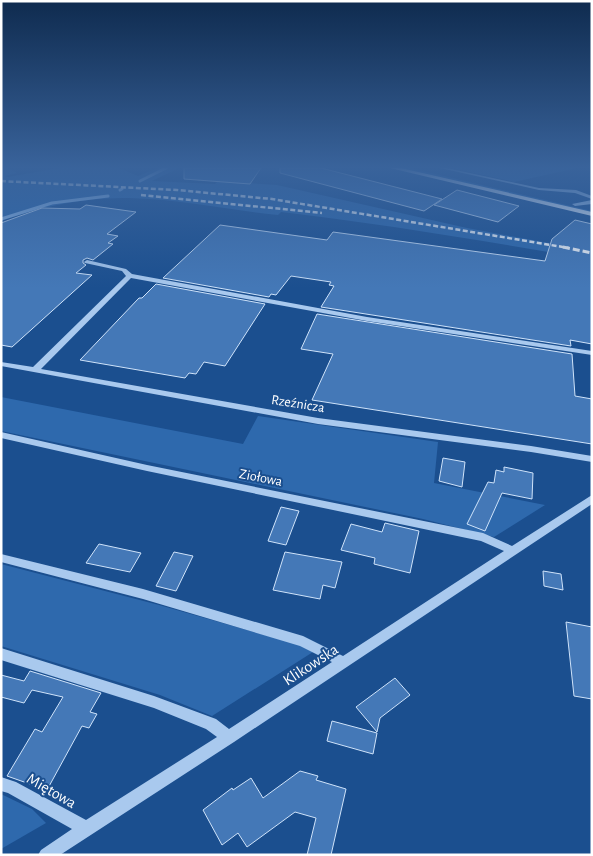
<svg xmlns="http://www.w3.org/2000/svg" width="593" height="856" font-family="'Alegreya Sans',sans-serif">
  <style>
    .green { fill: #2e69ad }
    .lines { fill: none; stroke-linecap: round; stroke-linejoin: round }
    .stream { stroke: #9cc4f0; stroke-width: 3 }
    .building { fill: #4478b7; stroke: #cfe3fa }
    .minor { fill: #a9c9ee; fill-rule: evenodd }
    .major { fill: #f0f6ff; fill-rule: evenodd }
    .rail-far1 { stroke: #fff; stroke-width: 2.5; stroke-dasharray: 5 2.5; stroke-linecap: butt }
    .rail { stroke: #fff; stroke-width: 3; stroke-dasharray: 7 3; stroke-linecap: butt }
    .labels { text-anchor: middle; stroke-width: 4; stroke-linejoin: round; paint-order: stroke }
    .street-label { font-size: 14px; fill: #fff; stroke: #1b4f8f }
    .near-street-label { font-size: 16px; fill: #fff; stroke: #1b4f8f }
  </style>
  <rect width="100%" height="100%" fill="#1b4f8f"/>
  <g class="green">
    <path d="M1,168H8L17,173L5,176L7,177L60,168H119L138,176L158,168H179L152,181L215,184L218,181L277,185L467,228L592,251V259C488,242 385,224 281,212L278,215C229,210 179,199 129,198C87,197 41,206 1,221Z"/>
    <path d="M401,168H410L592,211V213Z"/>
    <path d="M451,168H577L514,182Z"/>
    <path d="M1,397L243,444L258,416L438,442L434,483L545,505L494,537L423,519L1,431Z"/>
    <path d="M1,564L159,605L300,645L313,652L212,716L160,695L1,646Z"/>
    <path d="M1,794L32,809L46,823L1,849Z"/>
  </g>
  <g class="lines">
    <g class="stream">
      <path d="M140,181L166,168"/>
      <path d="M120,190L122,189"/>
      <path d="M1,219L52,203L108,196"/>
    </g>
  </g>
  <g class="building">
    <path d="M184,168H261L250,184L184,179Z"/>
    <path d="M280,168H321L442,199L424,211L280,173Z"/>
    <path d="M457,190L519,206L498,222L434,205Z"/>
    <path d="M86,205L136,212L107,234L118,236L108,243L113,244L93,260L87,258L83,260V263L86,265L76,273L92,275L12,347L1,345V223L42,208L80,209Z"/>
    <path d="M575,220L592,224V344L570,340L571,346L321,307L334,286L329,285L331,282L291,276L276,295L271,294L269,297L163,278L220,225L327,240L333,232L545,261L552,239Z"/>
    <path d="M156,284L265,304L225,366L204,362L196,374L189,373L185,378L80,360L139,298H142Z"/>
    <path d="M317,314L572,354L575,396L592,399V444L312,400L333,354L301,349Z"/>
    <path d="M443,458L465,462L462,487L439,481Z"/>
    <path d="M504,467L533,473L532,499L502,493L485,531L467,524L488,482L494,483L496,470L504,472Z"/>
    <path d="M281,507L299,511L286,545L268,541Z"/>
    <path d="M385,523L419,531L410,573L374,564L375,558L341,550L351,524L382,532Z"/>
    <path d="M99,544L141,553L130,572L86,563Z"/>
    <path d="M174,552L193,556L176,591L156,586Z"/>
    <path d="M285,552L342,562L335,588L323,585L320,599L273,590Z"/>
    <path d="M543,571L561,574L563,590L544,586Z"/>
    <path d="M566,622L592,627V699L574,696Z"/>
    <path d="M30,671L101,693L90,712L97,714L89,728L82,726L47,790L7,776L35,729L42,732L63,697L32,690L24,703L1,697V675L24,681Z"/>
    <path d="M395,678L410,695L380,718L377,732L356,707Z"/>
    <path d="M332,721L377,733L373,754L327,741Z"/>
    <path d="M300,771L318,776L316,780L346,789L331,855H307L316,818L295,812L247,847L238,833L222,845L203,810L232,788L233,790L251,778L263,798Z"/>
  </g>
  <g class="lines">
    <g class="minor">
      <path d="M440,168H447L539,188L576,190L592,196V199L575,193L539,190Z"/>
      <path d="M592,200V204L575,206L572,204Z"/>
      <path d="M87,260L126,269L132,274L367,317L592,351V355L367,321L131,278L41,369L318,418L531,446L592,456V462L531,452L318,424L1,366V362L33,367L126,276L122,271L85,263L84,262Z"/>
      <path d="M1,432L147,465L483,533L512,546L592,495V504L234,742L60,855H38L41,850L72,829L8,793L1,791V777L16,782L86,820L217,737L206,729L154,708L1,660V648L154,696L216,719L229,729L332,662L300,646L143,599L1,562V554L143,589L303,636L343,656L504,551L481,541L147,471L1,438Z"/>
    </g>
    <path class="major" d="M390,168H401L592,212V216Z"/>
    <g class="rail-far1">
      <path d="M1,181L177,190L272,199L569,248"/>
      <path d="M141,195L322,213"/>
    </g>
    <path class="rail" d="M563,247L592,253"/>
  </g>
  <linearGradient id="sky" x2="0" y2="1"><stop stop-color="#0f2b4f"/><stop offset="0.58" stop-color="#39639b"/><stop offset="1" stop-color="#39639b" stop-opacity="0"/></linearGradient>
  <rect width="593" height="288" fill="url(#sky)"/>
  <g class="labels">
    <g class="street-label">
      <text transform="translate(298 403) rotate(9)" y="5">Rzeźnicza</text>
      <text transform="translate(261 477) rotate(11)" y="5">Ziołowa</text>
    </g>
    <g class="near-street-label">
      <text transform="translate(310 664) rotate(-33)" y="6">Klikowska</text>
      <text transform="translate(52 790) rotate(30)" y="6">Miętowa</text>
    </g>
  </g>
  <rect width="593" height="856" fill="none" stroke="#ffffff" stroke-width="5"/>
</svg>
